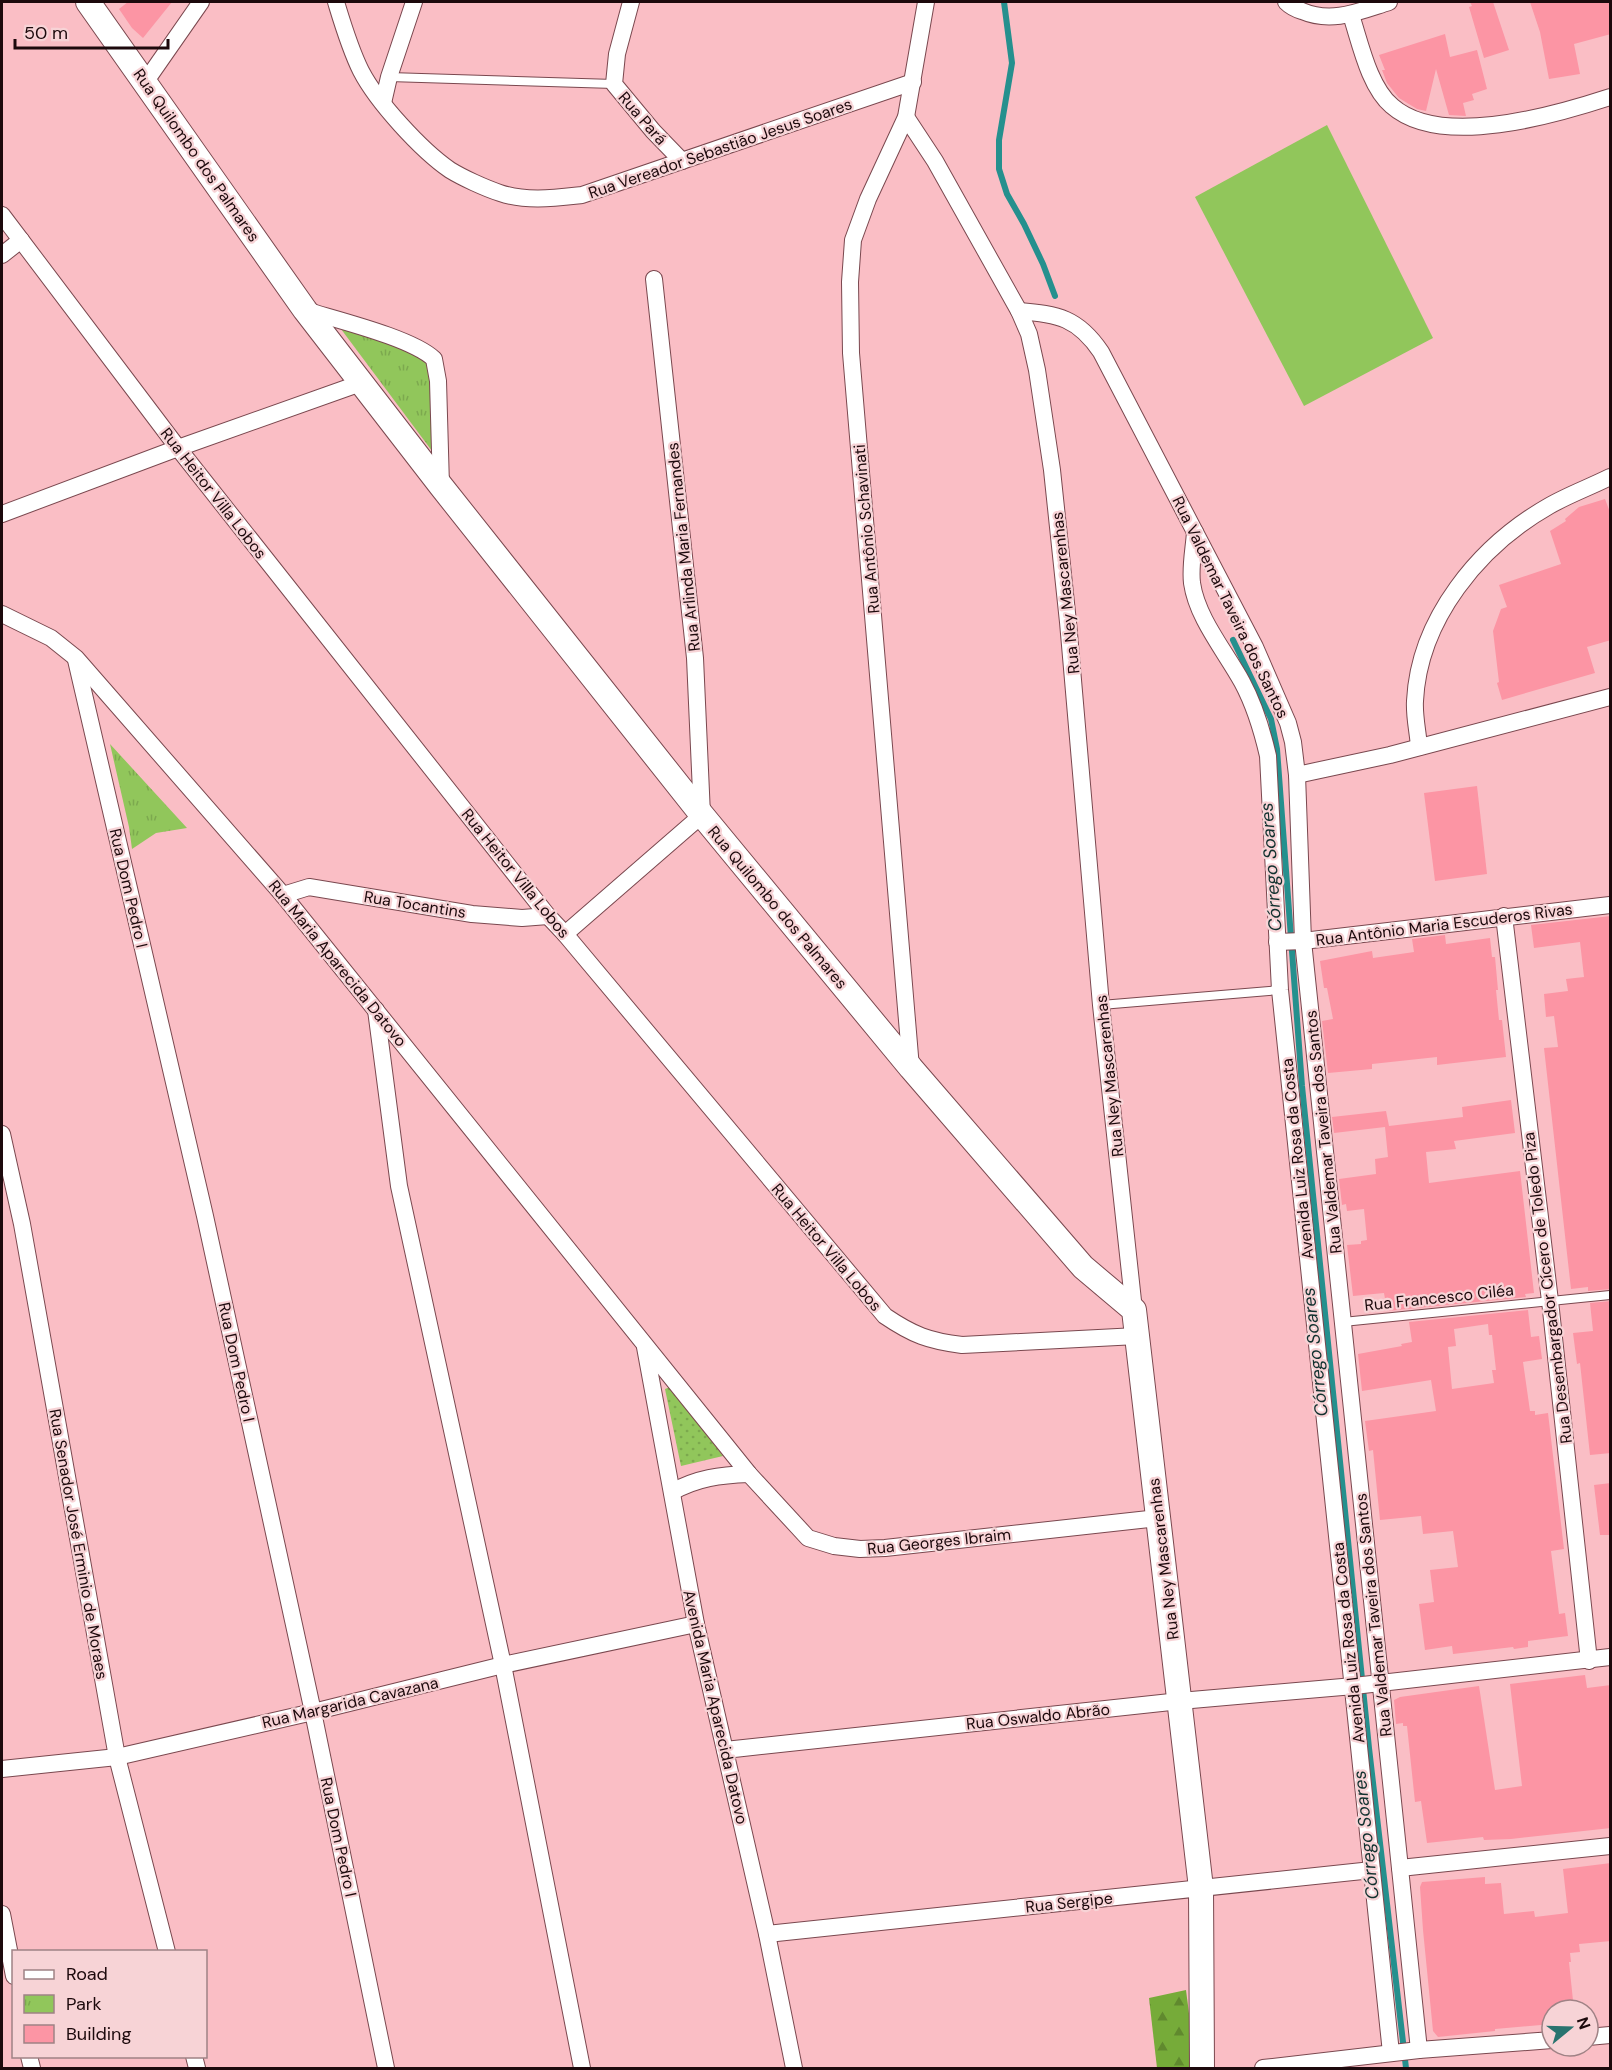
<svg xmlns="http://www.w3.org/2000/svg" width="1612" height="2070" font-family="'DM Sans',sans-serif">
  <style>
    .grass { fill: url(#grass-dots) }
    .forest { fill: url(#forest-firs) }
    .park { fill: url(#park-tufts) }
    .garden { fill: #91c65b }
    .lines { fill: none; stroke-linecap: round; stroke-linejoin: round }
    .stream { stroke: #25908e; stroke-width: 6 }
    .building { fill: #fc95a4; fill-rule: evenodd }
    .lane-casing { stroke: #7a484f; stroke-width: 10 }
    .street-casing { stroke: #7a484f; stroke-width: 18 }
    .secondary-casing { stroke: #7a484f; stroke-width: 26 }
    .lane { stroke: #fff; stroke-width: 8 }
    .street { stroke: #fff; stroke-width: 16 }
    .secondary { stroke: #fff; stroke-width: 24 }
    .labels { text-anchor: middle; stroke-width: 4.5; stroke-linejoin: round; paint-order: stroke }
    .street-label { font-size: 16px; fill: #1c090c; stroke: #f7d3d6 }
    .water-label { font-size: 18px; font-style: italic; fill: #11312f; stroke: #f7d3d6 }
  </style>
  <defs>
    <pattern id="grass-dots" width="8" height="8" patternUnits="userSpaceOnUse" patternTransform="scale(1.5)"><rect width="8" height="8" fill="#91c65b"/><path d="M2 2h.1M6 6h.1" fill="none" stroke="#7ca94e" stroke-width="1.8" stroke-linecap="round"/></pattern>
    <pattern id="forest-firs" width="22" height="20" patternUnits="userSpaceOnUse" patternTransform="scale(1.5)"><rect width="22" height="20" fill="#76ab39"/><path d="M5 1l3.5 6h-7zM16 11l3.5 6h-7z" fill="#60892e"/></pattern>
    <pattern id="park-tufts" width="24" height="20" patternUnits="userSpaceOnUse" patternTransform="scale(1.5)"><rect width="24" height="20" fill="#91c65b"/><path d="M3 7l-1-3M5 7V3M7 7l1-3M15 17l-1-3M17 17v-4M19 17l1-3" fill="none" stroke="#7ca94e"/></pattern>
  </defs>
  <rect width="100%" height="100%" fill="#fabec5"/>
  <path class="grass" d="M670,1387L723,1456L681,1466L665,1389Z"/>
  <path class="forest" d="M1186,1990L1196,2068H1157L1149,1998Z"/>
  <g class="park">
    <path d="M338,325L419,356L428,363L435,455Z"/>
    <path d="M110,744L187,828L156,833L132,849L129,827Z"/>
  </g>
  <path class="garden" d="M1327,125L1433,338L1304,406L1195,197Z"/>
  <g class="lines">
    <g class="stream">
      <path d="M1004,2L1012,63L999,140V169L1007,194L1024,224L1043,264L1055,296"/>
      <path d="M1233,640L1271,719L1277,749L1302,1086L1369,1748L1406,2068"/>
    </g>
  </g>
  <g class="building">
    <path d="M128,2H172L143,38L132,28L119,9Z"/>
    <path d="M1470,2H1493L1509,50L1484,58L1469,7L1472,6Z"/>
    <path d="M1530,2H1611V34L1574,44L1580,74L1549,79L1540,32Z"/>
    <path d="M1445,34L1450,57L1477,50L1487,89L1472,94L1474,100L1463,103L1466,116L1449,115L1436,69L1426,111L1417,109L1399,98L1387,83L1382,70H1385L1379,55Z"/>
    <path d="M1605,499L1611,515V640L1587,647L1595,673L1502,700L1497,683L1499,682L1493,631L1501,609L1507,607L1499,585L1561,564L1550,531L1566,521L1565,519L1579,507Z"/>
    <path d="M1477,786L1487,874L1435,881L1424,793Z"/>
    <path d="M1611,916V1289L1588,1291V1287L1571,1289L1544,1048L1558,1047L1554,1016L1546,1017L1544,994L1568,991L1566,979L1584,977L1580,942L1534,948L1531,925Z"/>
    <path d="M1445,935L1446,944L1490,938L1492,957H1495L1498,990H1496L1499,1020H1502L1506,1057L1437,1065V1057L1372,1064V1069L1328,1073L1322,1021L1333,1019L1327,988H1324L1320,961L1372,951L1373,958L1414,952L1412,939Z"/>
    <path d="M1511,1100L1515,1133L1454,1141L1456,1149L1426,1152L1429,1183L1520,1171L1534,1293L1525,1294L1526,1297L1387,1311L1384,1293L1353,1296L1347,1245L1361,1244V1241L1367,1240L1364,1209L1347,1211L1346,1204L1342,1205L1339,1179L1376,1174L1375,1159L1388,1157L1385,1127L1334,1133L1332,1117L1386,1111L1389,1126L1463,1117L1462,1107Z"/>
    <path d="M1611,1301V1453L1590,1455L1580,1363L1577,1364L1573,1333L1593,1331L1590,1303Z"/>
    <path d="M1528,1310L1531,1337L1539,1336L1542,1359L1523,1362L1530,1411H1535V1415L1548,1413L1564,1549L1551,1551L1559,1614L1565,1613L1568,1636L1528,1641V1647L1514,1649L1513,1647L1453,1654L1452,1646L1425,1650L1419,1604L1434,1602L1430,1570L1458,1567L1453,1531L1423,1534L1421,1516L1380,1520L1373,1450L1369,1451L1365,1421L1436,1411L1431,1380L1362,1391L1358,1354L1402,1346L1401,1344L1412,1342L1409,1322ZM1488,1324L1489,1335H1492L1496,1370H1492L1494,1383L1452,1389L1448,1347L1456,1346L1454,1329Z"/>
    <path d="M1611,1483V1535H1600L1594,1485Z"/>
    <path d="M1585,1675L1587,1688L1611,1685V1828L1511,1839L1484,1840L1483,1837L1427,1843L1421,1801L1415,1802L1407,1726H1403V1723L1396,1724L1394,1700L1400,1697L1479,1686L1495,1790L1522,1786L1510,1684Z"/>
    <path d="M1611,1863V1941L1579,1944L1580,1952L1570,1953L1571,1962H1569L1574,2010H1552V2024L1495,2029V2031L1438,2037L1433,2031L1423,1930L1420,1887L1422,1882L1485,1877V1884L1501,1883L1504,1914L1534,1911L1535,1917L1568,1913L1563,1869Z"/>
  </g>
  <g class="lines">
    <g class="lane-casing">
      <g id="lane">
        <path d="M389,77L614,84"/>
        <path d="M1101,1005L1280,990"/>
        <path d="M1343,1322L1610,1295"/>
      </g>
    </g>
    <g class="street-casing">
      <g id="street">
        <path d="M336,2C343,25 350,49 361,71C377,102 421,150 450,170C463,178 485,188 500,193C526,202 555,198 582,195L913,82"/>
        <path d="M631,2L617,54L614,84L653,131L682,161"/>
        <path d="M1286,2C1291,7 1295,9 1302,11C1332,24 1360,11 1389,2"/>
        <path d="M1351,15C1360,42 1369,87 1392,106C1441,149 1555,115 1610,97"/>
        <path d="M146,81L201,2"/>
        <path d="M383,103L389,77L414,2"/>
        <path d="M906,117L935,161L1019,311L1029,334L1037,370L1052,470L1068,622L1101,1005L1134,1310"/>
        <path d="M2,215L178,448L548,916L565,934L885,1316C913,1335 929,1341 962,1345L1137,1336"/>
        <path d="M2,255L21,240"/>
        <path d="M305,310C337,320 412,338 434,359L438,381L441,486"/>
        <path d="M1019,311C1058,314 1078,318 1101,352L1255,647L1288,723L1293,742L1297,775L1303,941L1419,2050"/>
        <path d="M2,514L178,448L361,383"/>
        <path d="M1195,532C1194,548 1190,566 1192,583C1197,618 1225,651 1242,682C1255,706 1262,730 1268,756L1280,990L1391,2053"/>
        <path d="M2,614L51,638L76,658L283,895L749,1474L808,1538L834,1546L860,1549L885,1548L1158,1518"/>
        <path d="M76,660L205,1216L313,1712L386,2068"/>
        <path d="M1419,747C1418,732 1414,716 1415,701C1419,619 1479,546 1549,506C1568,495 1590,487 1610,477"/>
        <path d="M1297,775L1390,755L1610,697"/>
        <path d="M283,895L309,887L472,914L522,918L548,916"/>
        <path d="M1504,916L1550,1301L1589,1661"/>
        <path d="M565,934L702,815L695,658L654,279"/>
        <path d="M1277,942L1303,941L1610,905"/>
        <path d="M376,1010L399,1186L503,1665L582,2068"/>
        <path d="M911,1068L851,353L850,282L853,240L868,199L906,117L926,2"/>
        <path d="M2,1134L22,1224L117,1757L167,1952"/>
        <path d="M645,1347L696,1624L767,1934L794,2068"/>
        <path d="M672,1492C697,1478 720,1475 749,1474"/>
        <path d="M725,1750L1180,1701L1354,1686L1610,1657"/>
        <path d="M2,1769L117,1757L313,1712L503,1665L696,1624"/>
        <path d="M1400,1868L1610,1846"/>
        <path d="M2,1914L14,1976"/>
        <path d="M767,1934L1372,1870"/>
        <path d="M1588,2037L1610,2035"/>
        <path d="M29,2056L32,2068"/>
        <path d="M194,2056L197,2068"/>
        <path d="M1263,2068L1419,2050L1552,2040"/>
      </g>
    </g>
    <g class="secondary-casing">
      <path id="secondary" d="M88,2L305,310L441,486L702,815L911,1068L1083,1267L1134,1310L1201,1888L1202,2068"/>
    </g>
    <use href="#lane" class="lane"/>
    <use href="#street" class="street"/>
    <use href="#secondary" class="secondary"/>
  </g>
  <g class="labels">
    <g class="street-label">
      <text transform="translate(643 118) rotate(49)" y="6">Rua Pará</text>
      <text transform="translate(720 148) rotate(-19)" y="6">Rua Vereador Sebastião Jesus Soares</text>
      <text transform="translate(197 155) rotate(55)" y="6">Rua Quilombo dos Palmares</text>
      <text transform="translate(214 493) rotate(52)" y="6">Rua Heitor Villa Lobos</text>
      <text transform="translate(866 529) rotate(-95)" y="6">Rua Antônio Schavinati</text>
      <text transform="translate(683 547) rotate(-96)" y="6">Rua Arlinda Maria Fernandes</text>
      <text transform="translate(1065 593) rotate(-96)" y="6">Rua Ney Mascarenhas</text>
      <text transform="translate(1231 607) rotate(64)" y="6">Rua Valdemar Taveira dos Santos</text>
      <text transform="translate(516 873) rotate(51)" y="6">Rua Heitor Villa Lobos</text>
      <text transform="translate(129 888) rotate(77)" y="6">Rua Dom Pedro I</text>
      <text transform="translate(415 904) rotate(9)" y="6">Rua Tocantins</text>
      <text transform="translate(778 907) rotate(50)" y="6">Rua Quilombo dos Palmares</text>
      <text transform="translate(1444 924) rotate(-7)" y="6">Rua Antônio Maria Escuderos Rivas</text>
      <text transform="translate(338 963) rotate(51)" y="6">Rua Maria Aparecida Datovo</text>
      <text transform="translate(1109 1076) rotate(-96)" y="6">Rua Ney Mascarenhas</text>
      <text transform="translate(1323 1132) rotate(-96)" y="6">Rua Valdemar Taveira dos Santos</text>
      <text transform="translate(1297 1159) rotate(-96)" y="6">Avenida Luiz Rosa da Costa</text>
      <text transform="translate(827 1247) rotate(50)" y="6">Rua Heitor Villa Lobos</text>
      <text transform="translate(1547 1288) rotate(-97)" y="6">Rua Desembargador Cícero de Toledo Piza</text>
      <text transform="translate(1439 1297) rotate(-6)" y="6">Rua Francesco Ciléa</text>
      <text transform="translate(237 1362) rotate(78)" y="6">Rua Dom Pedro I</text>
      <text transform="translate(939 1541) rotate(-6)" y="6">Rua Georges Ibraim</text>
      <text transform="translate(79 1544) rotate(80)" y="6">Rua Senador José Erminio de Moraes</text>
      <text transform="translate(1163 1559) rotate(-97)" y="6">Rua Ney Mascarenhas</text>
      <text transform="translate(1373 1615) rotate(-96)" y="6">Rua Valdemar Taveira dos Santos</text>
      <text transform="translate(1348 1643) rotate(-96)" y="6">Avenida Luiz Rosa da Costa</text>
      <text transform="translate(350 1702) rotate(-13)" y="6">Rua Margarida Cavazana</text>
      <text transform="translate(716 1707) rotate(77)" y="6">Avenida Maria Aparecida Datovo</text>
      <text transform="translate(1038 1716) rotate(-6)" y="6">Rua Oswaldo Abrão</text>
      <text transform="translate(339 1837) rotate(78)" y="6">Rua Dom Pedro I</text>
      <text transform="translate(1069 1902) rotate(-6)" y="6">Rua Sergipe</text>
    </g>
    <g class="water-label">
      <text transform="translate(1271 867) rotate(-94)" y="6">Córrego Soares</text>
      <text transform="translate(1315 1352) rotate(-96)" y="6">Córrego Soares</text>
      <text transform="translate(1366 1835) rotate(-96)" y="6">Córrego Soares</text>
    </g>
  </g>
  <rect width="1612" height="2070" fill="none" stroke="#1c090c" stroke-width="6"/>
  <rect x="12" y="1950" width="195" height="108" fill="#f7d3d6" stroke="#9f8285" stroke-width="1.5"/>
  <rect x="24" y="1970" width="30" height="9" fill="#ffffff" stroke="#9f8285" stroke-width="1.5"/>
  <text x="66" y="1980" font-size="18" fill="#1c090c">Road</text>
  <rect x="24" y="1995" width="30" height="18" fill="url(#park-tufts)" stroke="#9f8285" stroke-width="1.5"/>
  <text x="66" y="2010" font-size="18" fill="#1c090c">Park</text>
  <rect x="24" y="2025" width="30" height="18" fill="#fc95a4" stroke="#9f8285" stroke-width="1.5"/>
  <text x="66" y="2040" font-size="18" fill="#1c090c">Building</text>
  <g transform="translate(1570 2028) rotate(71)"><circle r="28" fill="#f7d3d6" stroke="#9f8285" stroke-width="1.5"/>
  <path d="M0-4.5L10 22L0 15L-10 22Z" fill="#29736f"/>
  <text y="-9" font-size="16" font-weight="bold" text-anchor="middle" fill="#1c090c">N</text>
  </g>
  <path d="M15 39v9h153v-9" fill="none" stroke="#1c090c" stroke-width="3"/>
  <text x="24" y="39" font-size="18" fill="#1c090c" stroke="#f7d3d6" stroke-width="4.5" paint-order="stroke">50 m</text>
</svg>
